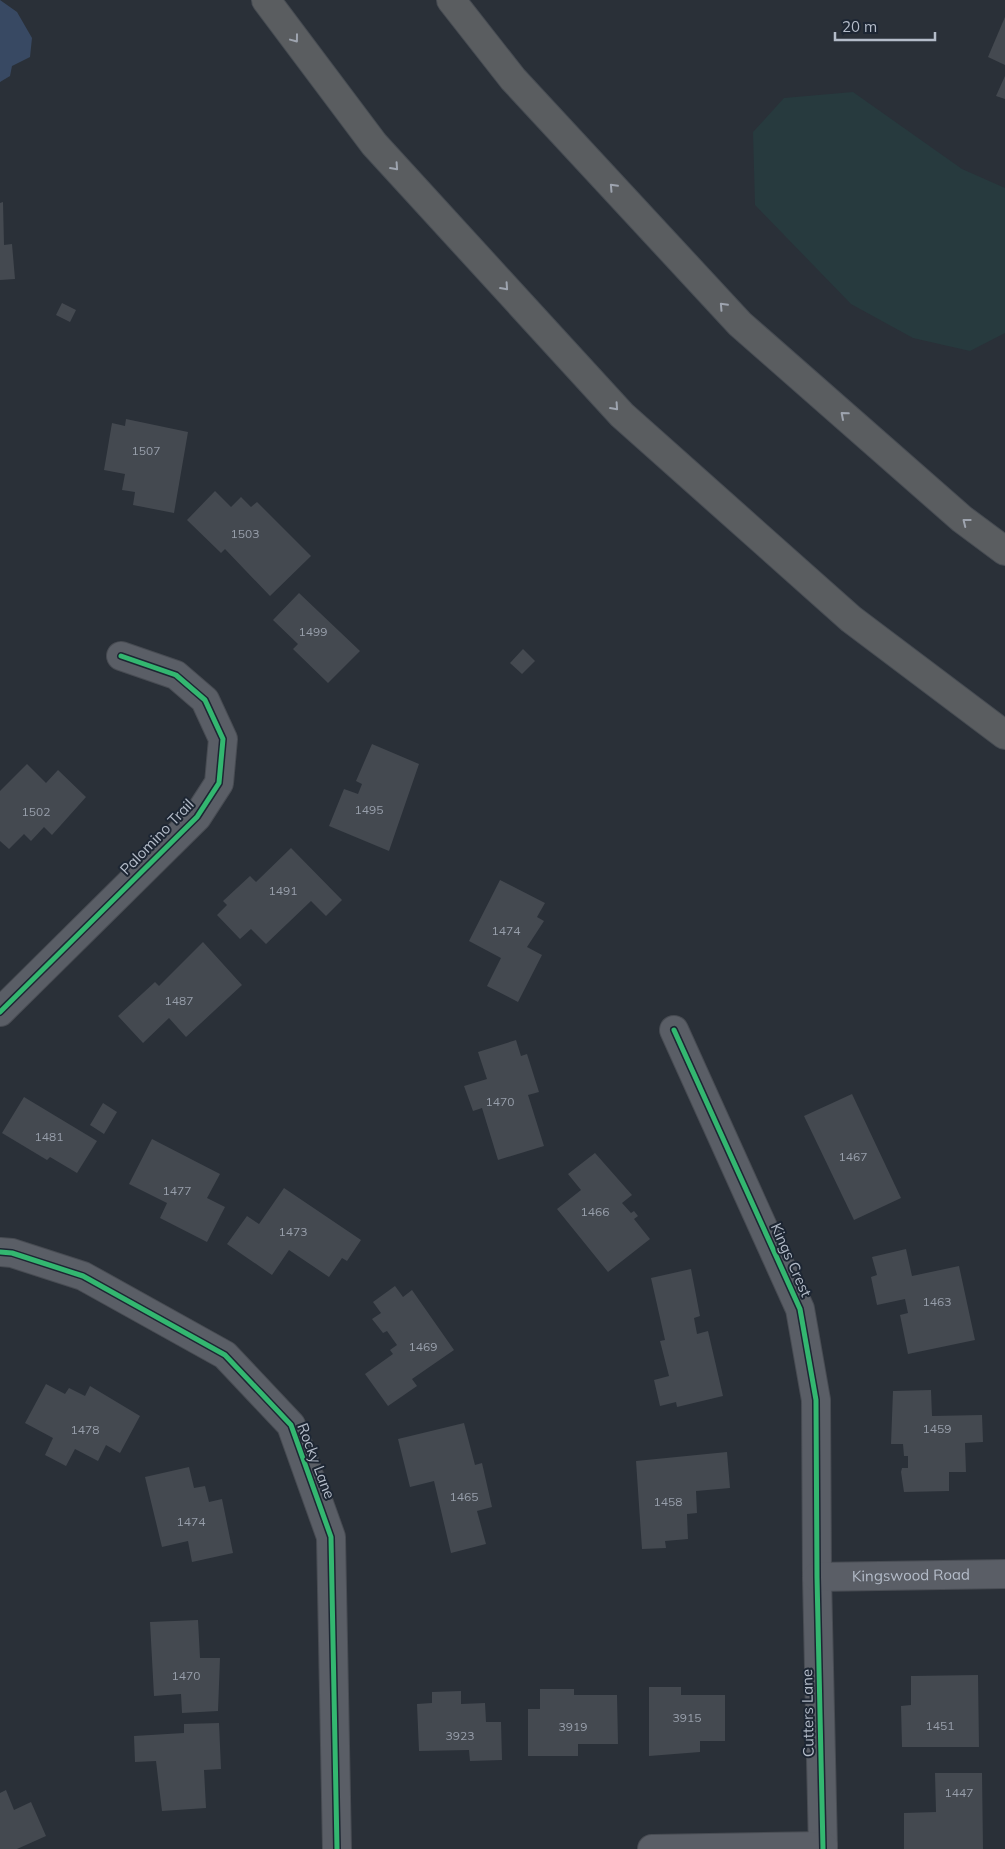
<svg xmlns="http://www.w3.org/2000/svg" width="1005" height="1849" font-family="Mulish,sans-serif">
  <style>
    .green { fill: #273a3e }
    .water { fill: #384963 }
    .building { fill: #444950 }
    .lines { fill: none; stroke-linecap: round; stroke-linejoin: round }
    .street-casing { stroke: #484c53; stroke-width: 30 }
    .highway-casing { stroke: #474c53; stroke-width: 30 }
    .street { stroke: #5a5e66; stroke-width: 28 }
    .highway { stroke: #5a5d60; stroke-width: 28 }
    .cycleway-casing { stroke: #1d2633; stroke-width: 8 }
    .cycleway { stroke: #33b770; stroke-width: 5 }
    .oneway { stroke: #9ea4af }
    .labels { text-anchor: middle; stroke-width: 4; stroke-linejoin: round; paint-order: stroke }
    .number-label { font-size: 12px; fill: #989fab }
    .street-label { font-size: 15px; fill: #b4bcc9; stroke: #1d2633 }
  </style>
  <rect width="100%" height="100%" fill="#2a3038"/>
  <path class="green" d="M853,92L962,169L1005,188V333L970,351L913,338L851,304L755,205L753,132L784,98Z"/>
  <path class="water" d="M0,0L17,12L32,38L30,57L12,66L10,76L0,82Z"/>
  <g class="building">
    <path d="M1005,17V65L988,57Z"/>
    <path d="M1005,76V99L996,96Z"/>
    <path d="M3,202L4,245L12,244L15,279L0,280V203Z"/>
    <path d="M62,303L76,310L70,322L56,315Z"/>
    <path d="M126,419L188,432L174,513L133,505L135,492L122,490L125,474L104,470L112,423L125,426Z"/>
    <path d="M215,491L231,507L241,497L251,507L257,502L311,556L270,596L225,549L221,553L187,520Z"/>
    <path d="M299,593L360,651L328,683L293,649L298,644L273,620Z"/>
    <path d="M523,649L535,661L522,674L510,663Z"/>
    <path d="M372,744L419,764L389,851L329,826L344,789L358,794L362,784L356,781Z"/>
    <path d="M27,764L46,783L58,770L86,797L52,835L44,827L31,841L24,834L9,849L0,841V791Z"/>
    <path d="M291,848L342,900L326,916L311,901L266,944L251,929L240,939L217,915L227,905L223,901L250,876L256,882Z"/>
    <path d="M500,880L545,903L537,917L544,921L527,947L542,955L518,1002L487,986L501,958L469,941Z"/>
    <path d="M203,942L242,985L186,1037L169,1018L143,1043L118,1016L155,982L159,986Z"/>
    <path d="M516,1040L521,1056L527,1054L539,1092L528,1095L544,1146L498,1160L482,1108L473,1111L464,1086L487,1079L478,1052Z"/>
    <path d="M852,1094L901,1198L854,1220L804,1116Z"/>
    <path d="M24,1097L97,1141L77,1173L50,1157L47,1160L2,1133Z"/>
    <path d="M103,1103L117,1112L104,1134L90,1125Z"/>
    <path d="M152,1139L220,1174L207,1198L225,1207L207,1242L160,1218L167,1203L129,1184Z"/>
    <path d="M595,1153L632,1195L622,1203L631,1213L634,1211L638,1216L634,1219L650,1239L608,1272L557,1209L581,1190L568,1174Z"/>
    <path d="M284,1188L361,1240L347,1261L342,1258L329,1277L289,1250L272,1275L227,1244L247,1216L259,1224Z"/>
    <path d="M906,1249L912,1276L959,1266L975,1340L908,1354L900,1315L908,1313L905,1299L877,1305L871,1277L877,1275L872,1257Z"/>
    <path d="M691,1269L700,1316L694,1318L697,1334L708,1331L723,1396L677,1407L676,1402L660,1406L654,1380L669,1376L660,1341L665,1340L651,1278Z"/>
    <path d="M395,1286L403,1297L412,1290L454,1350L412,1379L417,1386L388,1406L365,1374L393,1354L390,1350L397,1345L387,1331L383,1333L372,1319L381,1313L373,1302Z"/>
    <path d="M46,1384L65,1394L69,1388L85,1396L90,1386L140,1416L120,1453L106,1445L98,1461L75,1449L66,1466L45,1455L53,1438L25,1423Z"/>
    <path d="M931,1390L932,1416L982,1415L983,1442L965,1443L966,1472H949V1491L904,1492L901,1472L902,1468H908V1456H904L903,1444H891L893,1391Z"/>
    <path d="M464,1423L475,1465L482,1463L492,1507L477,1511L486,1544L451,1553L434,1481L410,1487L398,1439Z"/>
    <path d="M727,1452L730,1488L696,1491L697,1513L687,1514L688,1539L665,1541L666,1548L642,1549L636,1461Z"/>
    <path d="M189,1467L194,1488L205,1486L209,1502L222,1499L233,1553L192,1562L188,1541L162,1547L145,1477Z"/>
    <path d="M198,1620L200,1658H220L218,1711L182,1713L181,1694L154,1696L150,1622Z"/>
    <path d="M978,1675L979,1747H902L901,1706L911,1705V1676Z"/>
    <path d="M649,1687H681V1695H725V1741H700V1752L649,1756Z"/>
    <path d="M540,1689H574V1695H617L618,1744H578V1756H528V1709H540Z"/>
    <path d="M461,1691V1704L485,1703L486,1722H501L502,1760L470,1761L469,1750L419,1751L417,1704L432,1703V1692Z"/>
    <path d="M219,1723L221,1769L204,1770L206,1808L162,1811L156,1761L135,1762L134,1736L184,1733V1724Z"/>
    <path d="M935,1773H982L983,1849H904V1813L936,1812Z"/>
    <path d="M6,1790L14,1810L31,1802L46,1836L17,1849H0V1793Z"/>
  </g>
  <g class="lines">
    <g class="street-casing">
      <g id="street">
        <path d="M0,1012L197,817L219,783L223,739L205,700L176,675L121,656"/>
        <path d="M674,1030L800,1309L816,1400L817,1577L823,1849"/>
        <path d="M0,1252L12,1253L83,1276L225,1355L291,1425L331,1537L337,1849"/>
        <path id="s1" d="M817,1577L1005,1574"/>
        <path d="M652,1849L823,1846"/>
      </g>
    </g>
    <g class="highway-casing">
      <g id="highway">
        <path d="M266,0L374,144L622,415L851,619L1005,735"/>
        <path d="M451,0L513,79L740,324L962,519L1005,551"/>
      </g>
    </g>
    <use href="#street" class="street"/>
    <use href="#highway" class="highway"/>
    <g class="cycleway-casing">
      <g id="cycleway">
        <path d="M0,1012L197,817L219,783L223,739L205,700L176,675L121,656"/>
        <path d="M674,1030L800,1309L816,1400L817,1577L823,1849"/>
        <path d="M0,1252L12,1253L83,1276L225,1355L291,1425L331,1537L337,1849"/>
      </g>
    </g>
    <use href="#cycleway" class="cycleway"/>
  </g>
  <defs><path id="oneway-chevron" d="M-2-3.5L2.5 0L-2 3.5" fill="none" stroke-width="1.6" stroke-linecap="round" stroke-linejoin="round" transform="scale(1.25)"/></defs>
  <g class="oneway">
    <use href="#oneway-chevron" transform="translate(295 39) rotate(53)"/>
    <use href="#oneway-chevron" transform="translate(395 167) rotate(48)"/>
    <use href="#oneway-chevron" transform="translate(613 187) rotate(-133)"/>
    <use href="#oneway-chevron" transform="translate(505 287) rotate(48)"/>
    <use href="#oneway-chevron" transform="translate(723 306) rotate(-133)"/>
    <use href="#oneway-chevron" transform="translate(615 407) rotate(48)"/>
    <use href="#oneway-chevron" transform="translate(844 415) rotate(-139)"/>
    <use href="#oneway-chevron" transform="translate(966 522) rotate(-142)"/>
  </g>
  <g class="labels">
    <g class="number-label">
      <text x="146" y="455">1507</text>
      <text x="245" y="538">1503</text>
      <text x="313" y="636">1499</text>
      <text x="369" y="814">1495</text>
      <text x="36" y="816">1502</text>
      <text x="283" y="895">1491</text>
      <text x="506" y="935">1474</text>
      <text x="179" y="1005">1487</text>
      <text x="500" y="1106">1470</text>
      <text x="49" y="1141">1481</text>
      <text x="853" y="1161">1467</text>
      <text x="177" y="1195">1477</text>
      <text x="595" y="1216">1466</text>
      <text x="293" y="1236">1473</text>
      <text x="937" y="1306">1463</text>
      <text x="423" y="1351">1469</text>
      <text x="937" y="1433">1459</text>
      <text x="85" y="1434">1478</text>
      <text x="464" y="1501">1465</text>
      <text x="668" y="1506">1458</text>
      <text x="191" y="1526">1474</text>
      <text x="186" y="1680">1470</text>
      <text x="687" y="1722">3915</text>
      <text x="940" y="1730">1451</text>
      <text x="573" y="1731">3919</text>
      <text x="460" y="1740">3923</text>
      <text x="959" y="1797">1447</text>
    </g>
    <g class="street-label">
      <text transform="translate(157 837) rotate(-46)" y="5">Palomino Trail</text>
      <text transform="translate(791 1260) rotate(66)" y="5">Kings Crest</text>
      <text transform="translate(316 1461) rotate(69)" y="5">Rocky Lane</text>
      <text dy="5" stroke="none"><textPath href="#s1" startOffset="94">Kingswood Road</textPath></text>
      <text transform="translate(808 1713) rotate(-91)" y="5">Cutters Lane</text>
    </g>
  </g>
  <path d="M835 32v8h100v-8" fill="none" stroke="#b4bcc9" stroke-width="2.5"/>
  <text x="842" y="32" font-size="15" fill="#b4bcc9" stroke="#1d2633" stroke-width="4" paint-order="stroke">20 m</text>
</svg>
